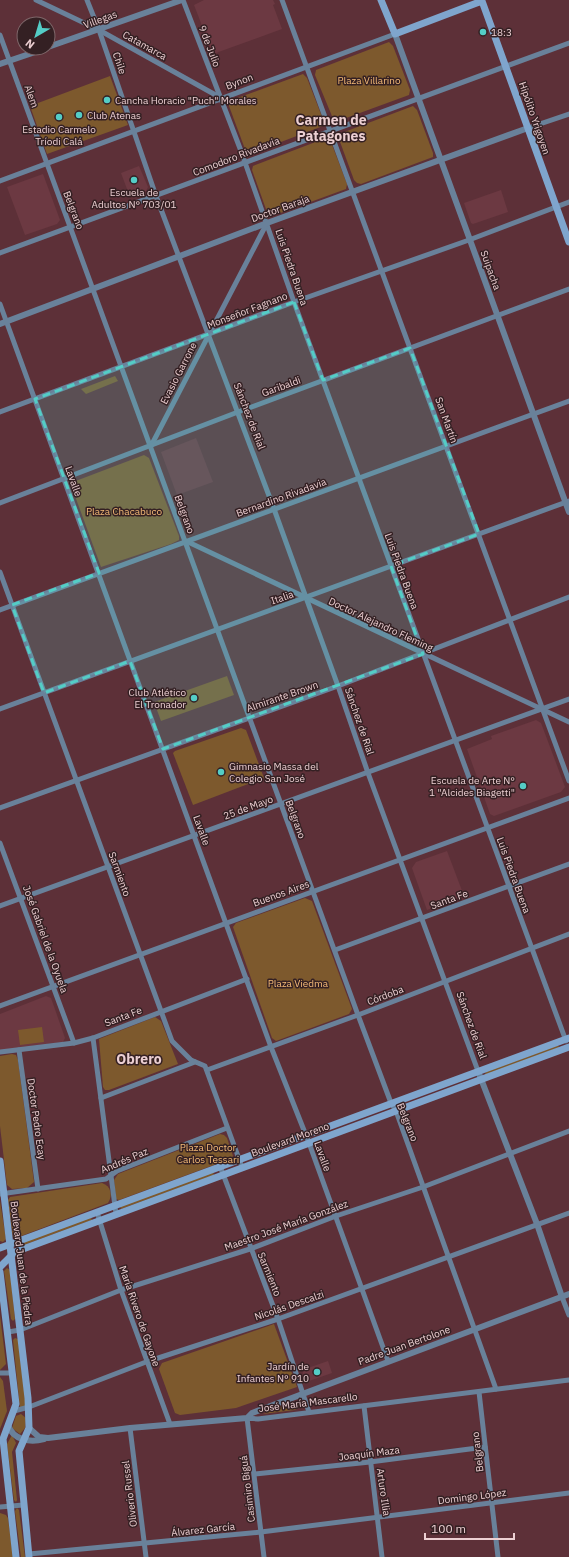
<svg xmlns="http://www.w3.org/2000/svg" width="569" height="1557" font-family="'IBM Plex Sans',sans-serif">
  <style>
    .built { fill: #6c3942 }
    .green { fill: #7d592d }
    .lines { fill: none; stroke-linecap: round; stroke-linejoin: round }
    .minor { stroke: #69819a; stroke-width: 5 }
    .tertiary { stroke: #69819a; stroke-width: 6 }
    .secondary { stroke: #7fa5cd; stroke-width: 7 }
    .marked { fill: #54cdc6; fill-opacity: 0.2; stroke: #54cdc6; stroke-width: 3; stroke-dasharray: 8 5; stroke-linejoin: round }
    .poi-dot { fill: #54cdc6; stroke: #342023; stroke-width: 1.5 }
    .labels { text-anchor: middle; stroke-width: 3; stroke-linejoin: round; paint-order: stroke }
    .street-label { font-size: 10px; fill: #eccfd2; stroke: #342023 }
    .poi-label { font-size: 10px; fill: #eccfd2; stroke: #342023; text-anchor: start }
    .park-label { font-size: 10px; fill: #f6bc78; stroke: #342023 }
    .district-label { font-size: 14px; font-weight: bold; fill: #eccfd2; stroke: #342023 }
  </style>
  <rect width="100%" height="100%" fill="#5d3038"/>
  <g class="built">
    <path d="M204,0H273L275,4L273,5L282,29L213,54L194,5Z"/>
    <path d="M139,166L148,187L146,191L130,197L121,173Z"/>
    <path d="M43,174L60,220L57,224L25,235L7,187Z"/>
    <path d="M501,190L508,212L473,224L471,223L464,203Z"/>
    <path d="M196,438L213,482L177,495L161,452Z"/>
    <path d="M536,720L541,723L565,787L561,792L494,816L490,814L467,749L492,739L491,736Z"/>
    <path d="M447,851L464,896L427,910L412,868L416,862Z"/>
    <path d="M46,996L51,998L65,1038L63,1042L0,1050V1014Z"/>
    <path d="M328,1361L332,1373L309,1381L305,1380L302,1370Z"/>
  </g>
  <g class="green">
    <path d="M389,42L393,46L410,90L409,95L338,121H334L315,75L316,70Z"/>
    <path d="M303,74L307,78L324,122L323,126L252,153L245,149L229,106V101Z"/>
    <path d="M110,76L128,125L47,154L30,106Z"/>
    <path d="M413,106L417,110L433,153V157L361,184L357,183L354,180L339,139V134Z"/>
    <path d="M326,138L331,142L347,184L346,189L275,215H270L267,212L252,170L253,166Z"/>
    <path d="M115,376L118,381L86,394L81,389Z"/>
    <path d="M144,455L149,458L179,536V540L171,544L101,567L71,485L73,482Z"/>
    <path d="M227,676L234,695L161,721L154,702Z"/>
    <path d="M241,728L246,730L264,778L193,805L173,753L175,751Z"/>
    <path d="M305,898L312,901L352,1009L349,1014L276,1041L272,1038L233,927L236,923Z"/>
    <path d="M155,1017L161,1021L178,1064L109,1090H105L103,1087L99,1039Z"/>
    <path d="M42,1027L44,1042L20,1045L18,1030Z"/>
    <path d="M557,1045L559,1046L558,1048L487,1075L485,1074L486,1071Z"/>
    <path d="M12,1054L16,1055L18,1060L34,1182L27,1188L12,1189L7,1185L0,1126V1056Z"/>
    <path d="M220,1134L224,1135L227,1138L233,1156L230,1159L119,1200L116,1199L114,1180L118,1174Z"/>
    <path d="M213,1172L214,1175L121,1209L120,1206Z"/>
    <path d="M102,1183C111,1186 113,1195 108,1203L16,1238L13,1237L8,1200L10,1197Z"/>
    <path d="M0,1201L6,1239L3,1242L0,1241Z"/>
    <path d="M91,1217L92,1220L21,1246L20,1243Z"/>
    <path d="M7,1268L10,1270L15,1319L13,1321L11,1319L4,1271Z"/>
    <path d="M0,1315L6,1364L0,1370Z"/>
    <path d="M274,1324L297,1387L236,1408L180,1415L175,1413L159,1369L162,1363Z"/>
    <path d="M15,1338L18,1339L26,1406L20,1408L13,1340Z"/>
    <path d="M0,1377L3,1381L7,1411L0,1429Z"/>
    <path d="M292,1402L299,1404L298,1408L295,1410L263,1414Z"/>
    <path d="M21,1414L26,1418L25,1428L20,1434L12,1428L16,1416Z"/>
    <path d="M12,1435L16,1443L12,1452L17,1500L16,1502L14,1500L7,1444Z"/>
    <path d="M17,1508L19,1510L25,1557H21L15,1511Z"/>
    <path d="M0,1513L6,1515L8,1518L13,1557H0Z"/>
  </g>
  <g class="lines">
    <g class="minor">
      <path d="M36,0L99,30L221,98"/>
      <path d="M87,0L99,30L156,196L274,509L338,686L368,773L478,1071"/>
      <path d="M183,0L241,151L294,302L566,1041"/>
      <path d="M282,0L569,781"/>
      <path d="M0,35L358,1015L391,1103L396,1111L496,1389"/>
      <path d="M528,128L569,114"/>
      <path d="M0,181L395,34"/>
      <path d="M0,253L569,43"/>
      <path d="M0,304L271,1047L309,1143L388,1361"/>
      <path d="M0,412L294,302L469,240L569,202"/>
      <path d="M151,446L267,223"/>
      <path d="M0,503L238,412L569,289"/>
      <path d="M186,541L569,722"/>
      <path d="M0,572L172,1041L191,1060L205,1066L242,1167"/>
      <path d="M0,610L569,401"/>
      <path d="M0,709L569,501"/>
      <path d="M0,808L338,686L569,597"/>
      <path d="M0,843L74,1043"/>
      <path d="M0,906L569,699"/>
      <path d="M335,950L569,864"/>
      <path d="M0,1006L569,798"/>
      <path d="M93,1038L116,1214"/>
      <path d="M19,1050L38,1189"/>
      <path d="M0,1052L74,1043L93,1038L247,979"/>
      <path d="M207,1070L358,1015L569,934"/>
      <path d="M101,1098L195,1062"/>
      <path d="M220,1166L278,1319L309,1412"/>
      <path d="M0,1194L106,1179L117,1171L227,1128"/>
      <path d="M97,1212L121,1290L170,1424"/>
      <path d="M562,1297L569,1315"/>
      <path d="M8,1332L20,1330L121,1290L250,1249L336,1216L423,1187L569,1131"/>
      <path d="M0,1373H12"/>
      <path d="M479,1392L498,1557"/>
      <path d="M364,1406L382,1557"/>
      <path d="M14,1411L29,1407L146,1362L278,1319L569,1213"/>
      <path d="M130,1428L146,1557"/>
      <path d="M255,1474L370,1462L485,1447"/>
      <path d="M0,1507L23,1505"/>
      <path d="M29,1554L261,1532L569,1493"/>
      <path d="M264,1557L247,1418L258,1419L569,1380"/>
    </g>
    <g class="tertiary">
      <path d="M395,34L569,512"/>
      <path d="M48,47L182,0"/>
      <path d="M0,64L47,48"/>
      <path d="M0,324L267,223L528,128"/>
      <path d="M478,1071L537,1224L562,1297"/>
      <path d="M8,1425C13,1440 30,1443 44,1439"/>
      <path d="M29,1428L39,1437L48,1438L130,1428L247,1418L252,1413L569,1294"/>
    </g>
    <g class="secondary">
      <path d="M381,0L395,34L482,1L569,242"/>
      <path d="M0,1161L28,1398L29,1428L19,1451L29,1557"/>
      <path d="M0,1248L569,1038"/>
      <path d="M0,1267L15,1252L569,1047"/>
      <path d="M0,1272L16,1404L3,1439L16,1557"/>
    </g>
  </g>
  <path class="marked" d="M294,302L323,380L410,348L479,534L391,566L423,654L163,749L130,661L44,693L12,605L99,573L35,399Z"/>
  <g class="poi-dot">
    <circle cx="483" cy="32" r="4"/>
    <circle cx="107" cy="100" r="4"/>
    <circle cx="79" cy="115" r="4"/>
    <circle cx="59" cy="117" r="4"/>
    <circle cx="134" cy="180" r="4"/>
    <circle cx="194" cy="698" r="4"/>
    <circle cx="221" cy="772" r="4"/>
    <circle cx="523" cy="786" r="4"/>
    <circle cx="317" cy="1372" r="4"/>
  </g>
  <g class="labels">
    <g class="street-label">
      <text transform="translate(100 19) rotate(-20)" y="4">Villegas</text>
      <text transform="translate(145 45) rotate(29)" y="4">Catamarca</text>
      <text transform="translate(210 46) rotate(69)" y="4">9 de Julio</text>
      <text transform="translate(120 63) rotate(71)" y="4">Chile</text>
      <text transform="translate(239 81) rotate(-21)" y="4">Bynon</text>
      <text transform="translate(32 96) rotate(70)" y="4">Alem</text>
      <text transform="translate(535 118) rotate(71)" y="4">Hipólito Yrigoyen</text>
      <text transform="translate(236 156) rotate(-21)" y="4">Comodoro Rivadavia</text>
      <text transform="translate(280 208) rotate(-20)" y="4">Doctor Baraja</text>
      <text transform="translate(74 210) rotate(69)" y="4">Belgrano</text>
      <text transform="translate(292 267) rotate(71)" y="4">Luis Piedra Buena</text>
      <text transform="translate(491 270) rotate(70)" y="4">Suipacha</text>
      <text transform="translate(247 310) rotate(-21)" y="4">Monseñor Fagnano</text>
      <text transform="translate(178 373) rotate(-63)" y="4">Evasio Garrone</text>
      <text transform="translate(281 386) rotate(-20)" y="4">Garibaldi</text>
      <text transform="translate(250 416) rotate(69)" y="4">Sánchez de Rial</text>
      <text transform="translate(447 420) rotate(70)" y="4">San Martín</text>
      <text transform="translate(74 481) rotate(70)" y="4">Lavalle</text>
      <text transform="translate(281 497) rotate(-20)" y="4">Bernardino Rivadavia</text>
      <text transform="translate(185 514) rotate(70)" y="4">Belgrano</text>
      <text transform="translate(402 571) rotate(70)" y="4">Luis Piedra Buena</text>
      <text transform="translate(282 597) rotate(-19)" y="4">Italia</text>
      <text transform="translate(381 624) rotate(25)" y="4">Doctor Alejandro Fleming</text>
      <text transform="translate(282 696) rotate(-19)" y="4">Almirante Brown</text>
      <text transform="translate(360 721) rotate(71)" y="4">Sánchez de Rial</text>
      <text transform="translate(248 807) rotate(-20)" y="4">25 de Mayo</text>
      <text transform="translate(296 819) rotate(70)" y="4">Belgrano</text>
      <text transform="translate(202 830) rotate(70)" y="4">Lavalle</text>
      <text transform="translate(120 874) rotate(70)" y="4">Sarmiento</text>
      <text transform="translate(514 875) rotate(70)" y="4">Luis Piedra Buena</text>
      <text transform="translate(281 893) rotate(-20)" y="4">Buenos Aires</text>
      <text transform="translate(449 899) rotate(-20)" y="4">Santa Fe</text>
      <text transform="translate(46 939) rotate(70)" y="4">José Gabriel de la Oyuela</text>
      <text transform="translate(385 995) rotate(-21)" y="4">Córdoba</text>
      <text transform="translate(123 1016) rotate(-21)" y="4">Santa Fe</text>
      <text transform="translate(472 1025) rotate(70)" y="4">Sánchez de Rial</text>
      <text transform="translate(37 1119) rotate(82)" y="4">Doctor Pedro Ecay</text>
      <text transform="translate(408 1122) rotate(68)" y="4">Belgrano</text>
      <text transform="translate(290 1139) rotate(-20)" y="4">Boulevard Moreno</text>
      <text transform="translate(323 1156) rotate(70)" y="4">Lavalle</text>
      <text transform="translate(124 1160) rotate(-23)" y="4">Andrés Paz</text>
      <text transform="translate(286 1225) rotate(-20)" y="4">Maestro José María González</text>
      <text transform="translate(22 1263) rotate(83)" y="4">Boulevard Juan de la Piedra</text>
      <text transform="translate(270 1274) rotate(68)" y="4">Sarmiento</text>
      <text transform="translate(289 1305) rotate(-19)" y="4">Nicolás Descalzi</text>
      <text transform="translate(140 1316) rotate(71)" y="4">María Rivero de Gayone</text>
      <text transform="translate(404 1345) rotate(-20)" y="4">Padre Juan Bertolone</text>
      <text transform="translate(308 1402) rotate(-7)" y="4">José María Mascarello</text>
      <text transform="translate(477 1452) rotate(-97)" y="4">Belgrano</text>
      <text transform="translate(369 1453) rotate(-7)" y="4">Joaquín Maza</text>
      <text transform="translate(247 1489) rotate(-97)" y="4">Casimiro Biguá</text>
      <text transform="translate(384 1492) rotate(82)" y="4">Arturo Illia</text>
      <text transform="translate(129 1494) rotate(-97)" y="4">Oliverio Russel</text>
      <text transform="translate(472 1496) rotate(-7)" y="4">Domingo López</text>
      <text transform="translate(203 1529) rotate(-6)" y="4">Álvarez García</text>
    </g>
    <g class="poi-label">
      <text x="491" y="36">18:3</text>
      <text x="115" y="104">Cancha Horacio "Puch" Morales</text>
      <text x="87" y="119">Club Atenas</text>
      <text x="59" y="133" text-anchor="middle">Estadio Carmelo<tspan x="59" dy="12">Tríodi Calá</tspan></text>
      <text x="134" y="196" text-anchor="middle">Escuela de<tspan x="134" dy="12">Adultos N° 703/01</tspan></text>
      <text x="186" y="696" text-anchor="end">Club Atlético<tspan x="186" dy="12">El Tronador</tspan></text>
      <text x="229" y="770">Gimnasio Massa del<tspan x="229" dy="12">Colegio San José</tspan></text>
      <text x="515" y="784" text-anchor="end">Escuela de Arte N°<tspan x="515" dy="12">1 "Alcides Biagetti"</tspan></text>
      <text x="309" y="1370" text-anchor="end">Jardín de<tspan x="309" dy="12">Infantes N° 910</tspan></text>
    </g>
    <g class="park-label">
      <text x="369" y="84">Plaza Villarino</text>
      <text x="124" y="515">Plaza Chacabuco</text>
      <text x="298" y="987">Plaza Viedma</text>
      <text x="208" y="1151">Plaza Doctor<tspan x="208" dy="12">Carlos Tessari</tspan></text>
    </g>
    <g class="district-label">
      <text x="331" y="125">Carmen de<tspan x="331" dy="16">Patagones</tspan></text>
      <text x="139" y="1064">Obrero</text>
    </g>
  </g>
  <g transform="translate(36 36) rotate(218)"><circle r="19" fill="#342023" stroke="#7e6669"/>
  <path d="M0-3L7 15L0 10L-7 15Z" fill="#54cdc6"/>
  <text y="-6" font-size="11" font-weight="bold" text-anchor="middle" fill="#eccfd2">N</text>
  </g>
  <path d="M425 1533v6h89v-6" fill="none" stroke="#eccfd2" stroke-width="2"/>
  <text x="431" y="1533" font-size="12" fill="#eccfd2" stroke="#342023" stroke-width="3" paint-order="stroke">100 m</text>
</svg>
